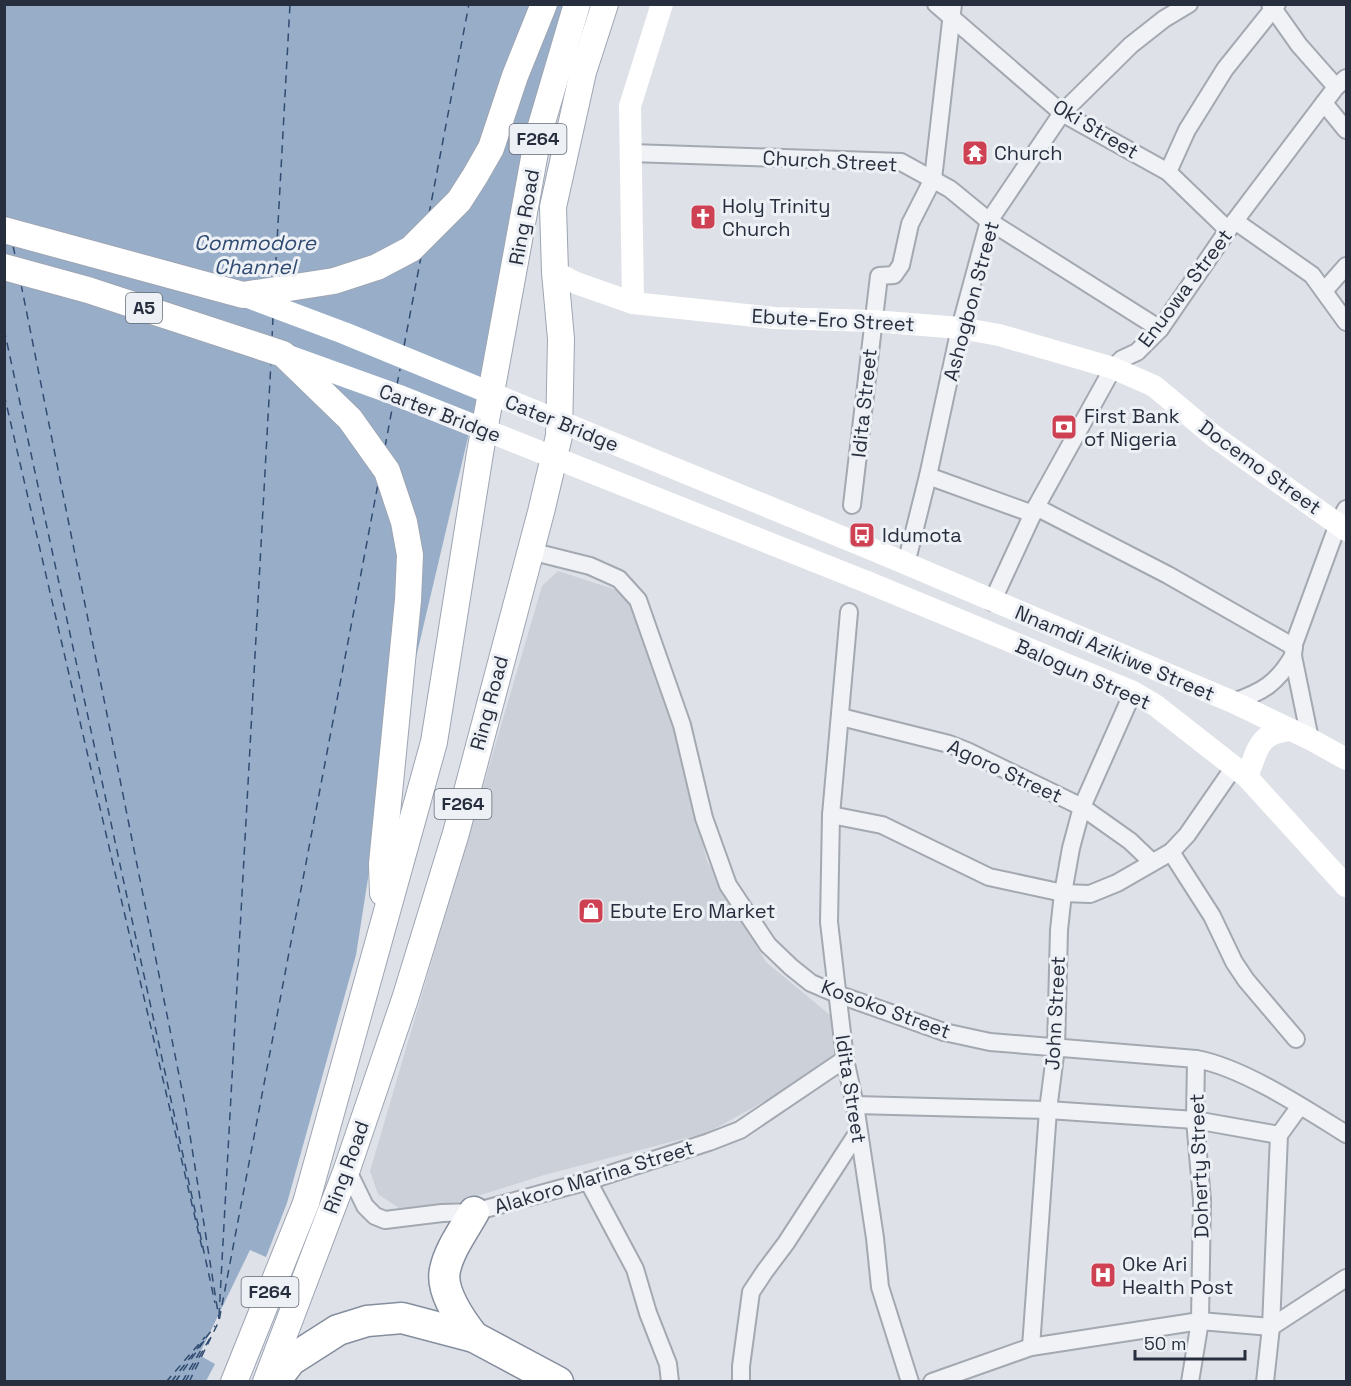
<svg xmlns="http://www.w3.org/2000/svg" width="1351" height="1386" font-family="'Space Grotesk',sans-serif">
  <style>
    .built { fill: #ccd0d9 }
    .water { fill: #98aec8 }
    .lines { fill: none; stroke-linecap: round; stroke-linejoin: round }
    .ferry { stroke: #314c72; stroke-width: 1.5; stroke-dasharray: 8 6; stroke-linecap: butt }
    .street-casing { stroke: #a3a8b1; stroke-width: 20 }
    .primary-casing { stroke: #9da5b3; stroke-width: 28 }
    .highway-casing { stroke: #858e9e; stroke-width: 33 }
    .street { stroke: #f0f2f6; stroke-width: 16 }
    .secondary { stroke: #fff; stroke-width: 22 }
    .primary { stroke: #fff; stroke-width: 26 }
    .highway { stroke: #fff; stroke-width: 30 }
    .secondary-bridge { stroke: #fff; stroke-width: 22 }
    .labels { text-anchor: middle; stroke-width: 6; stroke-linejoin: round; paint-order: stroke }
    .shield { fill: #edf0f5; stroke: #626975; stroke-width: 1.5 }
    .shield-label { font-size: 18px; font-weight: bold; fill: #272f3e }
    .street-label { font-size: 20px; fill: #272f3e; stroke: #edf0f5 }
    .poi-label { font-size: 20px; fill: #272f3e; stroke: #edf0f5; text-anchor: start }
    .water-label { font-size: 21px; font-style: italic; fill: #314c72; stroke: #edf0f5 }
  </style>
  <rect width="100%" height="100%" fill="#dee1e7"/>
  <path class="built" d="M558,571L635,596L662,653L682,756L707,861L766,962L830,1015L835,1062L709,1132L544,1175L459,1202L399,1208L378,1194L370,1171L542,586Z"/>
  <path class="water" d="M5,5H575L528,183L376,827L356,955L287,1203L266,1257L250,1250L199,1355L215,1364L206,1381L5,1382Z"/>
  <g class="lines">
    <g class="ferry">
      <path d="M4,203L7,218"/>
      <path d="M429,214L469,4"/>
      <path d="M13,246L16,259"/>
      <path d="M275,279L290,4"/>
      <path d="M21,284L186,1110L219,1319"/>
      <path d="M4,329L215,1303"/>
      <path d="M272,339L273,317"/>
      <path d="M404,346L421,257"/>
      <path d="M397,385L400,369"/>
      <path d="M4,394L203,1252"/>
      <path d="M385,447L393,404"/>
      <path d="M219,1316L271,362"/>
      <path d="M166,1382L205,1337"/>
      <path d="M171,1382L215,1326"/>
      <path d="M175,1382L204,1341"/>
      <path d="M182,1382L201,1350"/>
      <path d="M185,1382L210,1338"/>
      <path d="M189,1382L219,1321L378,484"/>
    </g>
    <g class="street-casing">
      <g id="street">
        <path d="M936,4L1062,113L1168,172L1228,230"/>
        <path d="M1270,4L1299,45L1336,87"/>
        <path d="M1324,103L1346,130"/>
        <path d="M631,153L901,162L950,189L989,221L1160,329"/>
        <path d="M1168,172L1187,130L1225,69L1277,4"/>
        <path d="M1235,221L1312,275L1346,322"/>
        <path d="M1324,291L1346,266"/>
        <path d="M928,476L1033,514"/>
        <path d="M852,505L879,276L894,275L901,265L910,224L933,179L953,4"/>
        <path d="M1036,507L1168,575L1294,647"/>
        <path d="M530,551L590,566L619,579L638,600L682,725L704,818L728,885L768,945L791,967L811,983L837,994L944,1032L990,1042L1196,1059C1242,1067 1306,1109 1346,1134"/>
        <path d="M906,564L928,476L960,328L989,221L1062,113L1131,45L1164,19L1189,4"/>
        <path d="M992,602L1036,507L1113,368L1122,359L1137,352L1160,329L1228,230L1336,87L1346,78"/>
        <path d="M849,612L831,815L829,922L845,1059L855,1105L875,1238L880,1287L910,1382"/>
        <path d="M1233,702C1263,692 1277,683 1293,656"/>
        <path d="M841,717L949,744L967,751L1082,807L1130,841L1152,862"/>
        <path d="M1310,739L1293,656L1294,644L1338,524L1346,509"/>
        <path d="M831,815L882,825L989,877L1063,893L1090,894L1117,883L1171,852L1187,835L1234,767"/>
        <path d="M1171,852L1212,916L1234,962L1246,980L1296,1039"/>
        <path d="M855,1105L1048,1110L1195,1120L1279,1135"/>
        <path d="M347,1169L365,1206L375,1216L385,1220L442,1213L474,1212L588,1181L709,1142L740,1130L845,1059"/>
        <path d="M588,1181L635,1269L648,1313L668,1364L670,1382"/>
        <path d="M1031,1347L1048,1110L1056,1048L1059,930L1063,893L1071,848L1082,807L1133,692"/>
        <path d="M741,1382V1366L751,1292L765,1271L786,1243L858,1132"/>
        <path d="M932,1382L1031,1347L1200,1321L1271,1327L1346,1278"/>
        <path d="M1190,1382L1200,1321L1202,1200L1195,1120L1196,1059"/>
        <path d="M1265,1382L1271,1327L1279,1135L1300,1106"/>
      </g>
    </g>
    <g class="primary-casing">
      <g id="primary">
        <path d="M4,230L243,295L334,281L377,267L411,249L459,201L475,176L491,148L515,76L544,4"/>
        <path d="M4,267L88,290L283,354L350,419L387,471L404,522L410,555L408,600L382,864L383,893"/>
        <path d="M234,1382L306,1203L434,742L480,453L538,136L577,4"/>
        <path d="M266,1382L347,1169L405,999L456,833L541,512L559,436L561,339L555,272L553,207L583,72L605,4"/>
      </g>
    </g>
    <g class="highway-casing">
      <g id="highway">
        <path d="M474,1212C464,1230 449,1250 445,1270C440,1291 462,1322 474,1337"/>
        <path d="M274,1382L291,1360L338,1330L367,1321L402,1318L474,1337L558,1382"/>
      </g>
    </g>
    <use href="#street" class="street"/>
    <g class="secondary">
      <path d="M555,272L576,283L633,303L774,318L873,321L960,328L999,335L1113,368L1154,386L1215,437L1346,530"/>
      <path d="M633,303L630,106L662,4"/>
      <path d="M881,553L1233,702L1310,739L1346,759"/>
      <path d="M867,582L1133,692L1155,705L1247,777L1346,886"/>
      <path d="M1247,777C1258,750 1257,732 1292,730"/>
    </g>
    <use href="#primary" class="primary"/>
    <use href="#highway" class="highway"/>
    <g class="secondary-bridge">
      <path d="M243,295L344,333L881,553"/>
      <path d="M283,354L397,395L867,582"/>
    </g>
  </g>
  <defs>
    <g id="temple-square" transform="scale(1.35)"><rect x="-9" y="-9" width="18" height="18" rx="4" fill="#ce4152" stroke="#edf0f5"/><path d="M0-6L5-2H3V0L6.5 2.5H4V6H1.5V3h-3V6H-4V2.5H-6.5L-3 0V-2H-5Z" fill="#fff"/></g>
    <g id="church-square" transform="scale(1.35)"><rect x="-9" y="-9" width="18" height="18" rx="4" fill="#ce4152" stroke="#edf0f5"/><path d="M-1.2-6h2.4v3.5h3.3v2.4h-3.3V6h-2.4V-.1h-3.3v-2.4h3.3Z" fill="#fff"/></g>
    <g id="bank-square" transform="scale(1.35)"><rect x="-9" y="-9" width="18" height="18" rx="4" fill="#ce4152" stroke="#edf0f5"/><path d="M-6-4H6V4H-6ZM0-2.3a2.3 2.3 0 1 0 0 4.6a2.3 2.3 0 1 0 0-4.6Z" fill="#fff"/></g>
    <g id="bus-square" transform="scale(1.35)"><rect x="-9" y="-9" width="18" height="18" rx="4" fill="#ce4152" stroke="#edf0f5"/><path d="M-5-6H5V4H4V6H2V4H-2V6H-4V4H-5ZM-3.5-4V0h7V-4ZM-3.5 1.2v1.5H-2V1.2ZM2 1.2v1.5H3.5V1.2Z" fill="#fff"/></g>
    <g id="shop-square" transform="scale(1.35)"><rect x="-9" y="-9" width="18" height="18" rx="4" fill="#ce4152" stroke="#edf0f5"/><path d="M-5-2.5h2.3a2.7 3.5 0 0 1 5.4 0H5L5.5 6h-11ZM-1.5-2.5h3a1.5 2.3 0 0 0-3 0Z" fill="#fff"/></g>
    <g id="hospital-square" transform="scale(1.35)"><rect x="-9" y="-9" width="18" height="18" rx="4" fill="#ce4152" stroke="#edf0f5"/><path d="M-5-5h3v3.5h4V-5h3V5h-3V1.5h-4V5h-3Z" fill="#fff"/></g>
  </defs>
  <g fill-rule="evenodd">
    <use href="#temple-square" x="975" y="153"/>
    <use href="#church-square" x="703" y="217"/>
    <use href="#bank-square" x="1064" y="427"/>
    <use href="#bus-square" x="862" y="535"/>
    <use href="#shop-square" x="591" y="911"/>
    <use href="#hospital-square" x="1103" y="1275"/>
  </g>
  <g class="labels">
    <g class="shield">
      <rect x="509.5" y="124" width="57" height="30" rx="4.5"/>
      <rect x="126" y="293" width="36" height="30" rx="4.5"/>
      <rect x="434.5" y="789" width="57" height="30" rx="4.5"/>
      <rect x="241.5" y="1277" width="57" height="30" rx="4.5"/>
    </g>
    <g class="shield-label">
      <text x="538" y="145">F264</text>
      <text x="144" y="314">A5</text>
      <text x="463" y="810">F264</text>
      <text x="270" y="1298">F264</text>
    </g>
    <g class="street-label">
      <text transform="translate(1096 129) rotate(31)" y="7">Oki Street</text>
      <text transform="translate(830 161) rotate(3)" y="7">Church Street</text>
      <text transform="translate(524 217) rotate(-80)" y="7">Ring Road</text>
      <text transform="translate(1185 288) rotate(-53)" y="7">Enuowa Street</text>
      <text transform="translate(971 301) rotate(-75)" y="7">Ashogbon Street</text>
      <text transform="translate(833 320) rotate(3)" y="7">Ebute-Ero Street</text>
      <text transform="translate(864 403) rotate(-84)" y="7">Idita Street</text>
      <text transform="translate(440 413) rotate(21)" y="7">Carter Bridge</text>
      <text transform="translate(562 423) rotate(22)" y="7">Cater Bridge</text>
      <text transform="translate(1260 467) rotate(36)" y="7">Docemo Street</text>
      <text transform="translate(1115 653) rotate(23)" y="7">Nnamdi Azikiwe Street</text>
      <text transform="translate(1083 674) rotate(24)" y="7">Balogun Street</text>
      <text transform="translate(489 703) rotate(-75)" y="7">Ring Road</text>
      <text transform="translate(1005 771) rotate(25)" y="7">Agoro Street</text>
      <text transform="translate(886 1009) rotate(20)" y="7">Kosoko Street</text>
      <text transform="translate(1055 1013) rotate(-87)" y="7">John Street</text>
      <text transform="translate(851 1089) rotate(81)" y="7">Idita Street</text>
      <text transform="translate(1199 1166) rotate(-92)" y="7">Doherty Street</text>
      <text transform="translate(346 1167) rotate(-70)" y="7">Ring Road</text>
      <text transform="translate(594 1177) rotate(-17)" y="7">Alakoro Marina Street</text>
    </g>
    <g class="poi-label">
      <text x="994" y="160">Church</text>
      <text x="722" y="213">Holy Trinity<tspan x="722" dy="23">Church</tspan></text>
      <text x="1084" y="423">First Bank<tspan x="1084" dy="23">of Nigeria</tspan></text>
      <text x="882" y="542">Idumota</text>
      <text x="610" y="918">Ebute Ero Market</text>
      <text x="1122" y="1271">Oke Ari<tspan x="1122" dy="23">Health Post</tspan></text>
    </g>
    <g class="water-label">
      <text x="255" y="250">Commodore<tspan x="255" dy="24">Channel</tspan></text>
    </g>
  </g>
  <rect width="1351" height="1386" fill="none" stroke="#272f3e" stroke-width="12"/>
  <path d="M1135 1350v9h110v-9" fill="none" stroke="#272f3e" stroke-width="3"/>
  <text x="1144" y="1350" font-size="18" fill="#272f3e" stroke="#edf0f5" stroke-width="4.5" paint-order="stroke">50 m</text>
</svg>
